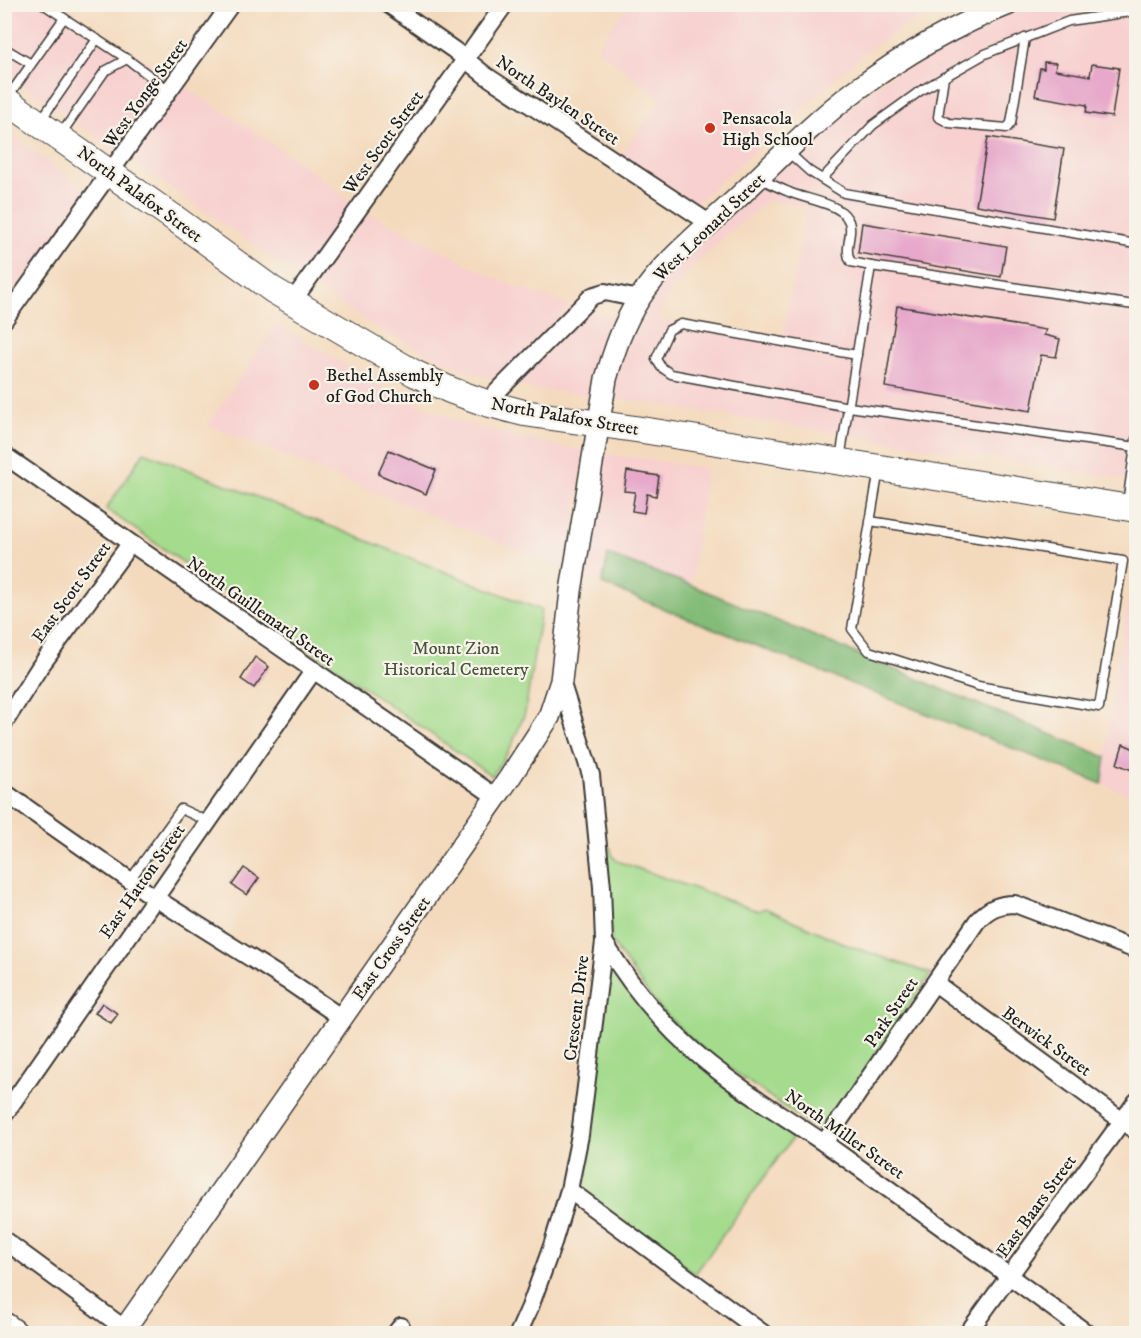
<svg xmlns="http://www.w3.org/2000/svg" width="1141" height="1338" font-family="'IM FELL DW Pica',serif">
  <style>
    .built { fill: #f7d0cf; fill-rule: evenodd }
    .green { fill: #a4db8d; stroke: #607c54; stroke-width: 1.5 }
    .forest { fill: #83bb78; stroke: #506c4a; stroke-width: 1.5 }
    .building { fill: #e7a8cb }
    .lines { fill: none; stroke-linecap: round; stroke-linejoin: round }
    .service-casing { stroke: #3c3834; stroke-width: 11 }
    .minor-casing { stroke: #3c3834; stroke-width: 20 }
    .tertiary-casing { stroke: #3c3834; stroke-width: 24 }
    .primary-casing { stroke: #3c3834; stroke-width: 28 }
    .motorway-casing { stroke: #3c3834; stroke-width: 33 }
    .service { stroke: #fff; stroke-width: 8 }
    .minor { stroke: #fff; stroke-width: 16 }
    .tertiary { stroke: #fff; stroke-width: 21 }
    .primary { stroke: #fff; stroke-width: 26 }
    .motorway { stroke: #fff; stroke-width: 30 }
    .poi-dot { fill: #c8321e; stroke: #f7f3e8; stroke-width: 2 }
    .labels { text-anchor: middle; stroke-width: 4.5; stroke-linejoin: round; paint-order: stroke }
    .street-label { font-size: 18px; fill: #1c1c1c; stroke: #f7f3e8 }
    .poi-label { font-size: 18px; fill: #1c1c1c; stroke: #f7f3e8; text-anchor: start }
    .park-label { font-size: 18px; fill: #45553e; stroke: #f7f3e8 }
  </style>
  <rect width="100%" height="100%" fill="#f7f3e8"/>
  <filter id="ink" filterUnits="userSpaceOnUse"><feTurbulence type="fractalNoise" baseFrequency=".0167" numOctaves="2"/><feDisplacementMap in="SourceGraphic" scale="12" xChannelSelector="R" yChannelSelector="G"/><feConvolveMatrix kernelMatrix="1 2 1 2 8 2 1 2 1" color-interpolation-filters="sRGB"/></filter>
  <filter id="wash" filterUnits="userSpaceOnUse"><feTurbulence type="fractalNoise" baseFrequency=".008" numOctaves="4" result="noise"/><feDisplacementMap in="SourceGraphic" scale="24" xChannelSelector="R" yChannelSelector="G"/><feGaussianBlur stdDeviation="1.35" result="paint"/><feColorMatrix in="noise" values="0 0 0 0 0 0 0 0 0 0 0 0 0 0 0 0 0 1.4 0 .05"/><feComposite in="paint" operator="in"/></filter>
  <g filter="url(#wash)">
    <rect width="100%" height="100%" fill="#f4dabd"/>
    <g class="built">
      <path d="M60,4L171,77L117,151L5,73V5Z"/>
      <path d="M628,5H940L871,47L695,204L619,158L662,99L597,48Z"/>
      <path d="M1033,5H1136V481L611,397L621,355L643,308H646V303L662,281L715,229L858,99L906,65L1011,12ZM767,201L807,207L783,335L657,320L666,296L695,263Z"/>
      <path d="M184,86L280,149L353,203L300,277L131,160Z"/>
      <path d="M5,130L88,192L5,306Z"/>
      <path d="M367,212L505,283L570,306L498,380L469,372L380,330L314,286Z"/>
      <path d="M589,311L619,319L595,395L538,390L516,384Z"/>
      <path d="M277,324L386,390L462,423L561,447L586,451L566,569L208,425Z"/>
      <path d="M601,453L706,468L691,585L608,555L602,584L581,575Z"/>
      <path d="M1136,554V798L1102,784L1116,673Z"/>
    </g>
    <g class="green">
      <path d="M144,452L541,610L525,713L511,747L492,776L106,509Z"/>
      <path d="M606,846L611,849L612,855L617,861L758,911L765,908L847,945L931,974L822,1133L707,1053L679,1028L651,998L611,941Z"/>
      <path d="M609,964L796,1133L695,1274L578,1188L587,1137Z"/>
    </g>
    <path class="forest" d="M608,555L691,585L1106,757L1102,784L602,584Z"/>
    <g id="blocks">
      <g class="building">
        <path d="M1044,62L1056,63L1055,70L1090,76L1092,64L1119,68L1112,117L1086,113L1087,105L1035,96L1040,68L1044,69Z"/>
        <path d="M988,137L1064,149L1053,218L976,205Z"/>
        <path d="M862,223L1006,246L1001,277L858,253Z"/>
        <path d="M897,306L1046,330L1044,335L1060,339L1056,357L1041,355L1031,411L885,387Z"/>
        <path d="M389,450L436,470L426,494L378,474Z"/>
        <path d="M627,471L659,476L656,496L647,494L644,513L632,511L635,492L624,491Z"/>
        <path d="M255,657L269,667L254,688L241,679Z"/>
        <path d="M1123,744L1137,750V772L1117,764Z"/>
        <path d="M244,868L259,878L247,895L232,885Z"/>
        <path d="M102,1003L118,1014L111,1023L95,1013Z"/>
      </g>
    </g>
  </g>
  <g filter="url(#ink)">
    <use href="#blocks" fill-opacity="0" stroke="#3c3834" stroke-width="1.5"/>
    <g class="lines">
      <g class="service-casing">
        <g id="service">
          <path d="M64,18L127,59"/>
          <path d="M4,48L31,64"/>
          <path d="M944,77L938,117L949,123L1007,128L1011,123L1025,38"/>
          <path d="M8,97L64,18L43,4"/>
          <path d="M41,120L97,39"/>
          <path d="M61,134L105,71L127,59L170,91"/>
          <path d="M1136,137V138"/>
          <path d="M787,151L809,171L844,193L1136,244"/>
          <path d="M759,178C769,183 779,188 789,192C804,199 839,203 847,218C856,231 842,248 851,262L871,266"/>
          <path d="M822,179L873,125L920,91L985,54L1069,21L1136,11"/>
          <path d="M857,355L681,324L669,330L656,359L661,367L671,374L849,407L1136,447"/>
          <path d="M840,459L871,266L1134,305L1136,308"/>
          <path d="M1127,504L1136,439"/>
          <path d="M870,521L1123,561L1099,707L978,686L869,651L852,629L879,469"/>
          <path d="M130,880L181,809L207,821"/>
        </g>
      </g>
      <g class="minor-casing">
        <g id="minor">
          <path d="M388,4L454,50L485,75L709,223"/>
          <path d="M292,302L505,4"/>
          <path d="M4,320L231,4"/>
          <path d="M486,403L592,296L605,292L639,299"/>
          <path d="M4,455L496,797"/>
          <path d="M4,723L39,668L130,544"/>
          <path d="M4,792L155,898L289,982L342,1018"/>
          <path d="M604,942C631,986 663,1026 703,1059C745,1094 793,1121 837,1152C921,1212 1005,1272 1088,1334"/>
          <path d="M935,983L1136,1131"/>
          <path d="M4,1115L314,670"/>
          <path d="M824,1143L977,921C989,908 999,904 1015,904L1136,950"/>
          <path d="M569,1190L764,1334"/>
          <path d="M4,1240L132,1334"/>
          <path d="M395,1334L401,1326"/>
          <path d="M518,1334L530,1307L552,1246L569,1190L580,1135L604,942L602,887L591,775L561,681"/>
          <path d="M967,1334L1136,1102"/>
        </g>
      </g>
      <g class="tertiary-casing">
        <path id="tertiary" d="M121,1334L510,777L549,717L561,681L571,591L606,379C614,351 623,324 639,299C664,261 700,233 733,202C773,165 811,124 855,91C902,56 953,26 1009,4"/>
      </g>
      <g class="primary-casing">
        <path id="primary" d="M4,99L177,220L273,290L414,373L450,390L486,403L524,413L642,430L1136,509"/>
      </g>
      <g class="motorway-casing">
        <path id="motorway" d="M4,1328L12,1334"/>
      </g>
      <use href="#service" class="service"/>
      <use href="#minor" class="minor"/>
      <use href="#tertiary" class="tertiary"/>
      <use href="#primary" class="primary"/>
      <use href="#motorway" class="motorway"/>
    </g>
  </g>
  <g class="poi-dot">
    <circle cx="710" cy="128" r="6"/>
    <circle cx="314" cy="385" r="6"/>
  </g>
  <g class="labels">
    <g class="street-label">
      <text transform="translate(145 93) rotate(-54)" y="6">West Yonge Street</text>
      <text transform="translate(558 100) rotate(34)" y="6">North Baylen Street</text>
      <text transform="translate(383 142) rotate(-54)" y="6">West Scott Street</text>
      <text transform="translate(140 194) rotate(36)" y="6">North Palafox Street</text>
      <text transform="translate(709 227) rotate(-44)" y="6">West Leonard Street</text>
      <text transform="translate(565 416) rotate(10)" y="6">North Palafox Street</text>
      <text transform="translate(71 592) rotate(-54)" y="6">East Scott Street</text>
      <text transform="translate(261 611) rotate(35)" y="6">North Guillemard Street</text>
      <text transform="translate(142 881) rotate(-55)" y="6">East Hatton Street</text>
      <text transform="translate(391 948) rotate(-55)" y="6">East Cross Street</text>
      <text transform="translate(576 1008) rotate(-83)" y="6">Crescent Drive</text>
      <text transform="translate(891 1012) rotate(-56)" y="6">Park Street</text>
      <text transform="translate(1047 1041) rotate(36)" y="6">Berwick Street</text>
      <text transform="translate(845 1134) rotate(35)" y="6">North Miller Street</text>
      <text transform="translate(1036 1206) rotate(-54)" y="6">East Baars Street</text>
    </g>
    <g class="poi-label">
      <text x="722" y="124">Pensacola<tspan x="722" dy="21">High School</tspan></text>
      <text x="326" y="381">Bethel Assembly<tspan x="326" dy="21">of God Church</tspan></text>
    </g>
    <g class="park-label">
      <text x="456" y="654">Mount Zion<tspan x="456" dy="21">Historical Cemetery</tspan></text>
    </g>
  </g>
  <rect width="1141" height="1338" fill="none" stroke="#f7f3e8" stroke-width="24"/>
</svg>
